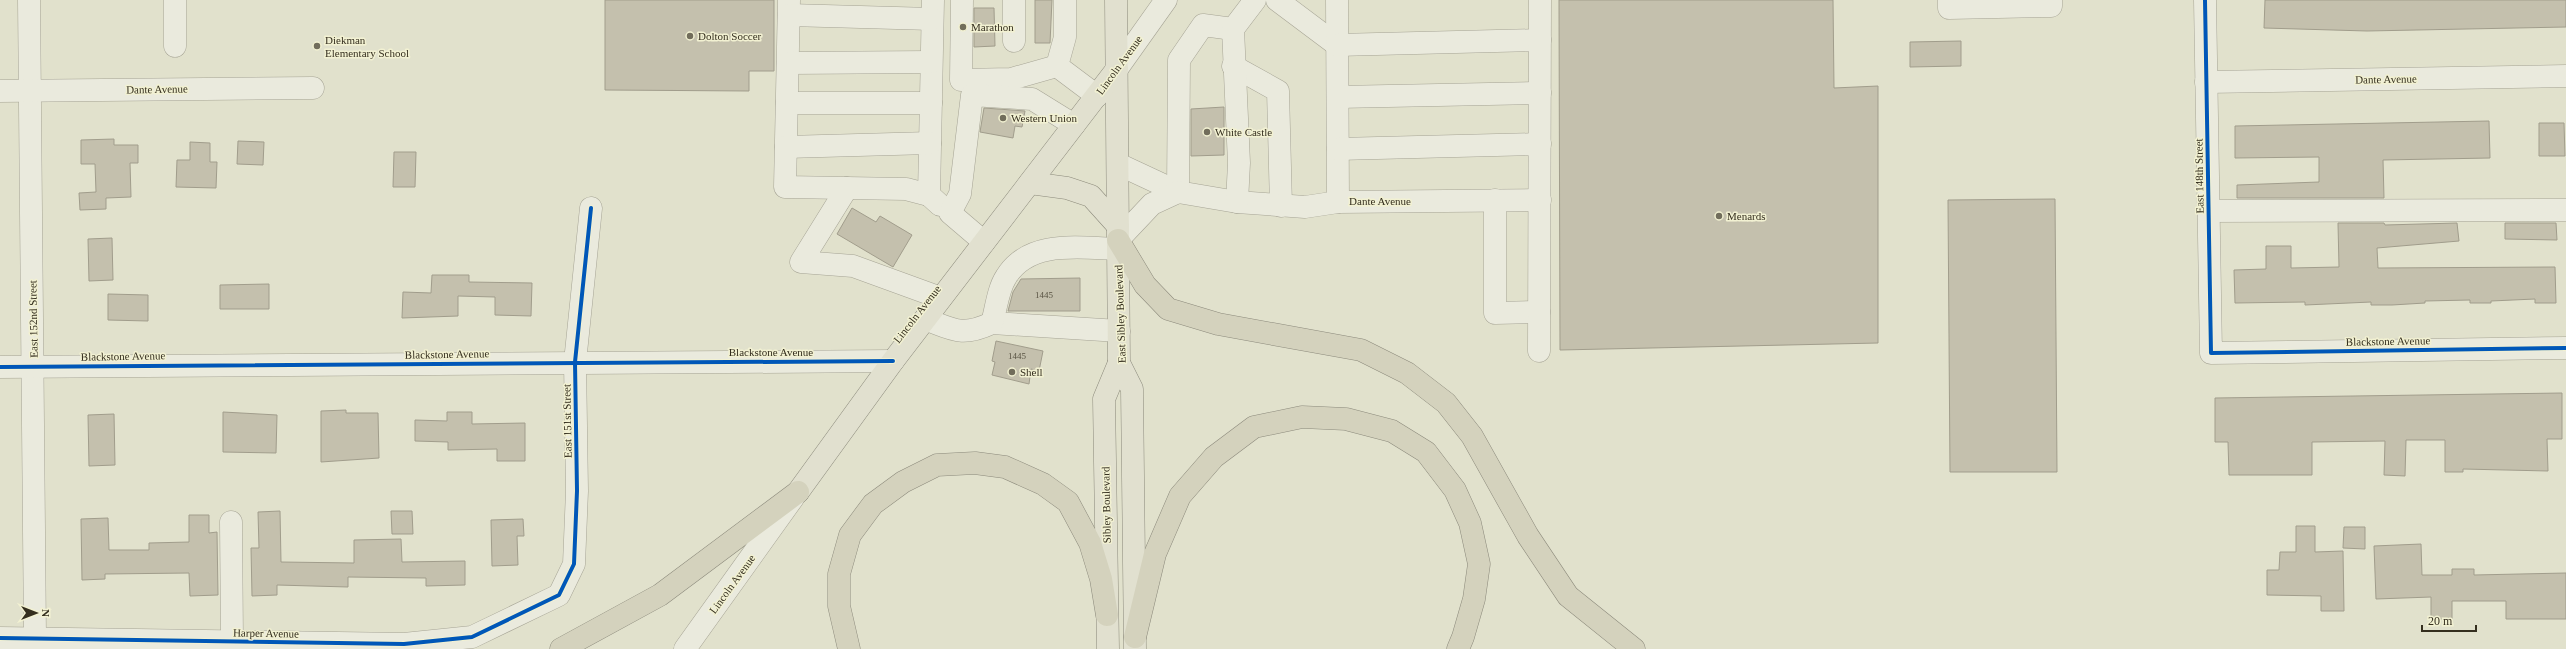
<svg xmlns="http://www.w3.org/2000/svg" width="2566" height="649" font-family="Georgia,serif">
  <style>
    .building { fill: #c4c0ad; stroke: #a19d8c }
    .lines { fill: none; stroke-linecap: round; stroke-linejoin: round }
    .minor-casing { stroke: #a6a495; stroke-width: 23 }
    .major-casing { stroke: #8c8a7c; stroke-width: 23 }
    .highway-casing { stroke: #8c8a7c; stroke-width: 23 }
    .minor { stroke: #eaeadd; stroke-width: 22 }
    .major { stroke: #e1e0cf; stroke-width: 22 }
    .highway { stroke: #d4d2bd; stroke-width: 22 }
    .cycleway-casing { stroke: #f2f1d2; stroke-width: 6 }
    .cycleway { stroke: #0057b8; stroke-width: 4 }
    .poi-dot { fill: #716d5b; stroke: #f2f1d2; stroke-width: 1.5 }
    .labels { text-anchor: middle; stroke-width: 3; stroke-linejoin: round; paint-order: stroke }
    .number-label { font-size: 9px; fill: #585242 }
    .poi-label { font-size: 11px; fill: #342e1e; stroke: #f2f1d2; text-anchor: start }
    .street-label { font-size: 11px; fill: #342e1e; stroke: #f2f1d2 }
  </style>
  <rect width="100%" height="100%" fill="#e1e1cc"/>
  <g class="building">
    <path d="M605,0H774V71H749V91L605,90Z"/>
    <path d="M1035,0H1052L1050,43H1035Z"/>
    <path d="M1559,0H1833L1834,88L1878,86V343L1560,350Z"/>
    <path d="M2265,0H2566V27L2367,31L2264,28Z"/>
    <path d="M974,8H994L995,46L974,47Z"/>
    <path d="M1961,41V66L1910,67V42Z"/>
    <path d="M1224,107V155L1191,156V109Z"/>
    <path d="M984,108L1025,111L1022,127L1015,126L1013,138L980,132Z"/>
    <path d="M2489,121L2490,158L2383,160L2384,198H2237V185L2319,182V157L2235,158V126Z"/>
    <path d="M2539,123H2564L2565,156H2539Z"/>
    <path d="M114,139V145H138V163H130L131,197L106,198V209L80,210L79,193L96,192L95,164H81V140Z"/>
    <path d="M238,141L264,142L263,165L237,164Z"/>
    <path d="M190,142L210,143V162H217L216,188L176,187L177,160H190Z"/>
    <path d="M394,152H416L415,187H393Z"/>
    <path d="M2055,199L2057,472H1950L1948,200Z"/>
    <path d="M852,208L876,222L880,216L912,235L893,267L837,234Z"/>
    <path d="M2338,223H2384L2385,225L2457,223L2459,241L2377,248L2378,268L2555,267L2556,303H2535V299L2491,301V303H2470V300L2425,301V303L2392,305H2371V302L2305,305V302L2235,303L2234,270L2266,269V246H2291V268L2339,267Z"/>
    <path d="M2505,223H2556L2557,240L2505,239Z"/>
    <path d="M112,238L113,280L89,281L88,239Z"/>
    <path d="M432,275H469V282L532,283L531,316L495,315V297L458,296V316L402,318L403,292L431,293Z"/>
    <path d="M1080,278V311H1008L1013,292L1021,279Z"/>
    <path d="M269,284V309H220V285Z"/>
    <path d="M108,294L148,295V321L108,320Z"/>
    <path d="M996,341L1043,351L1039,371L1031,369L1029,384L992,375L995,362L992,361Z"/>
    <path d="M2562,393V439H2547L2548,471L2463,469V472H2445V440H2406L2405,476L2384,475L2385,441L2312,442V475H2229L2228,442H2215V398Z"/>
    <path d="M346,410V413H378L379,458L321,462V411Z"/>
    <path d="M223,412L277,415L276,453L223,452Z"/>
    <path d="M447,412H472V424L525,423V461H497V449L448,450V442L415,441V420L447,421Z"/>
    <path d="M114,414L115,465L89,466L88,415Z"/>
    <path d="M280,511L281,562L354,563V540L401,539L402,562L465,561V585L426,586V578L348,577V587L277,585V595L252,596L251,548H259L258,512Z"/>
    <path d="M391,511H412L413,534H392Z"/>
    <path d="M189,515H209V533L217,532L218,595L190,596L189,573L105,574V579L82,580L81,519L108,518L109,550H149V543L189,542Z"/>
    <path d="M523,519L524,536H517L518,565L492,566L491,520Z"/>
    <path d="M2296,526H2315V552L2343,551L2344,611H2321V596L2267,595V570H2279L2280,552H2296Z"/>
    <path d="M2344,527H2365V549L2343,548Z"/>
    <path d="M2421,544L2422,575H2452V569H2474V575L2566,573V619H2506V601H2452V619H2431V597L2376,599L2374,546Z"/>
  </g>
  <g class="lines">
    <g class="minor-casing">
      <g id="minor">
        <path d="M29,0L35,637"/>
        <path d="M175,0V46"/>
        <path d="M789,0L785,187L906,189L929,195"/>
        <path d="M933,0L929,195L940,205"/>
        <path d="M962,0L961,80L1011,79L1057,66"/>
        <path d="M1014,0V41"/>
        <path d="M1065,0V37L1057,66L1097,96"/>
        <path d="M1277,0L1337,45"/>
        <path d="M1337,0L1338,202"/>
        <path d="M1949,0V8L2051,6V0"/>
        <path d="M2205,0L2211,353L2566,348"/>
        <path d="M789,15L932,19"/>
        <path d="M1337,45L1540,40"/>
        <path d="M788,63L931,62"/>
        <path d="M1233,66L1278,91L1281,206"/>
        <path d="M1117,69L1166,0"/>
        <path d="M2206,82L2566,76"/>
        <path d="M0,91L313,88"/>
        <path d="M1338,97L1540,93"/>
        <path d="M787,103H931"/>
        <path d="M786,147L930,143"/>
        <path d="M1338,149L1540,144"/>
        <path d="M1118,164L1178,192L1237,202L1305,207L1338,202L1540,200"/>
        <path d="M847,188L801,262L853,266L941,298"/>
        <path d="M1178,192L1179,60L1203,25L1233,29"/>
        <path d="M1495,200V313L1539,312"/>
        <path d="M1237,202L1239,163L1233,29L1255,0"/>
        <path d="M2208,211L2566,210"/>
        <path d="M1118,240L1152,204L1178,192"/>
        <path d="M984,242L950,213L960,194L972,95L1032,99L1074,125"/>
        <path d="M925,319C954,330 962,337 992,323L1119,331"/>
        <path d="M992,323C996,309 998,289 1006,277C1029,239 1080,248 1118,249"/>
        <path d="M1539,351L1540,0"/>
        <path d="M0,367L893,361"/>
        <path d="M231,522L232,641"/>
        <path d="M0,638L404,644L472,637L559,595L574,564L577,491L575,362L591,208"/>
        <path d="M685,649L793,498"/>
      </g>
    </g>
    <g class="major-casing">
      <g id="major">
        <path d="M1116,0L1119,363L1132,389L1135,649"/>
        <path d="M1030,183L1067,188L1091,196L1118,226"/>
        <path d="M798,492L893,361L1117,69"/>
        <path d="M1108,649L1104,399L1119,363"/>
      </g>
    </g>
    <g class="highway-casing">
      <g id="highway">
        <path d="M1118,240L1145,285L1168,309L1218,324L1361,350L1407,373L1446,403L1472,436L1528,536L1568,596L1634,649"/>
        <path d="M1135,637L1155,554L1180,496L1214,457L1254,427L1302,417L1346,419L1392,431L1426,452L1455,490L1470,523L1479,564L1474,599L1463,637L1458,649"/>
        <path d="M561,649L660,595L798,492"/>
        <path d="M849,649L839,606V574L850,535L873,504L903,482L937,465L975,463L1005,467L1043,484L1068,502L1090,543L1101,579L1107,615"/>
      </g>
    </g>
    <use href="#minor" class="minor"/>
    <use href="#major" class="major"/>
    <use href="#highway" class="highway"/>
    <g class="cycleway-casing">
      <g id="cycleway">
        <path d="M2205,0L2211,353L2566,348"/>
        <path d="M0,367L893,361"/>
        <path d="M0,638L404,644L472,637L559,595L574,564L577,491L575,362L591,208"/>
      </g>
    </g>
    <use href="#cycleway" class="cycleway"/>
  </g>
  <g class="poi-dot">
    <circle cx="963" cy="27" r="4"/>
    <circle cx="690" cy="36" r="4"/>
    <circle cx="317" cy="46" r="4"/>
    <circle cx="1003" cy="118" r="4"/>
    <circle cx="1207" cy="132" r="4"/>
    <circle cx="1719" cy="216" r="4"/>
    <circle cx="1012" cy="372" r="4"/>
  </g>
  <g class="labels">
    <g class="number-label">
      <text x="1044" y="298">1445</text>
      <text x="1017" y="359">1445</text>
    </g>
    <g class="poi-label">
      <text x="971" y="31">Marathon</text>
      <text x="698" y="40">Dolton Soccer</text>
      <text x="325" y="44">Diekman<tspan x="325" dy="13">Elementary School</tspan></text>
      <text x="1011" y="122">Western Union</text>
      <text x="1215" y="136">White Castle</text>
      <text x="1727" y="220">Menards</text>
      <text x="1020" y="376">Shell</text>
    </g>
    <g class="street-label">
      <text transform="translate(1119 65) rotate(-54)" y="4">Lincoln Avenue</text>
      <text transform="translate(2386 79) rotate(-1)" y="4">Dante Avenue</text>
      <text transform="translate(157 89) rotate(-1)" y="4">Dante Avenue</text>
      <text transform="translate(2199 176) rotate(-91)" y="4">East 148th Street</text>
      <text x="1380" y="205">Dante Avenue</text>
      <text transform="translate(917 314) rotate(-52)" y="4">Lincoln Avenue</text>
      <text transform="translate(1120 314) rotate(-92)" y="4">East Sibley Boulevard</text>
      <text transform="translate(33 319) rotate(-91)" y="4">East 152nd Street</text>
      <text transform="translate(2388 341) rotate(-1)" y="4">Blackstone Avenue</text>
      <text x="771" y="356">Blackstone Avenue</text>
      <text transform="translate(447 354) rotate(-1)" y="4">Blackstone Avenue</text>
      <text transform="translate(123 356) rotate(-1)" y="4">Blackstone Avenue</text>
      <text transform="translate(567 421) rotate(-91)" y="4">East 151st Street</text>
      <text transform="translate(1106 505) rotate(-91)" y="4">Sibley Boulevard</text>
      <text transform="translate(732 584) rotate(-54)" y="4">Lincoln Avenue</text>
      <text transform="translate(266 633) rotate(1)" y="4">Harper Avenue</text>
    </g>
  </g>
  <g transform="translate(36 613) rotate(90)" stroke="#f2f1d2" stroke-width="3" paint-order="stroke">
  <path d="M0-3L7 15L0 10L-7 15Z" fill="#342e1e"/>
  <text y="-6" font-size="11" font-weight="bold" text-anchor="middle" fill="#342e1e">N</text>
  </g>
  <path d="M2422 625v6h54v-6" fill="none" stroke="#342e1e" stroke-width="2"/>
  <text x="2428" y="625" font-size="12" fill="#342e1e" stroke="#f2f1d2" stroke-width="3" paint-order="stroke">20 m</text>
</svg>
